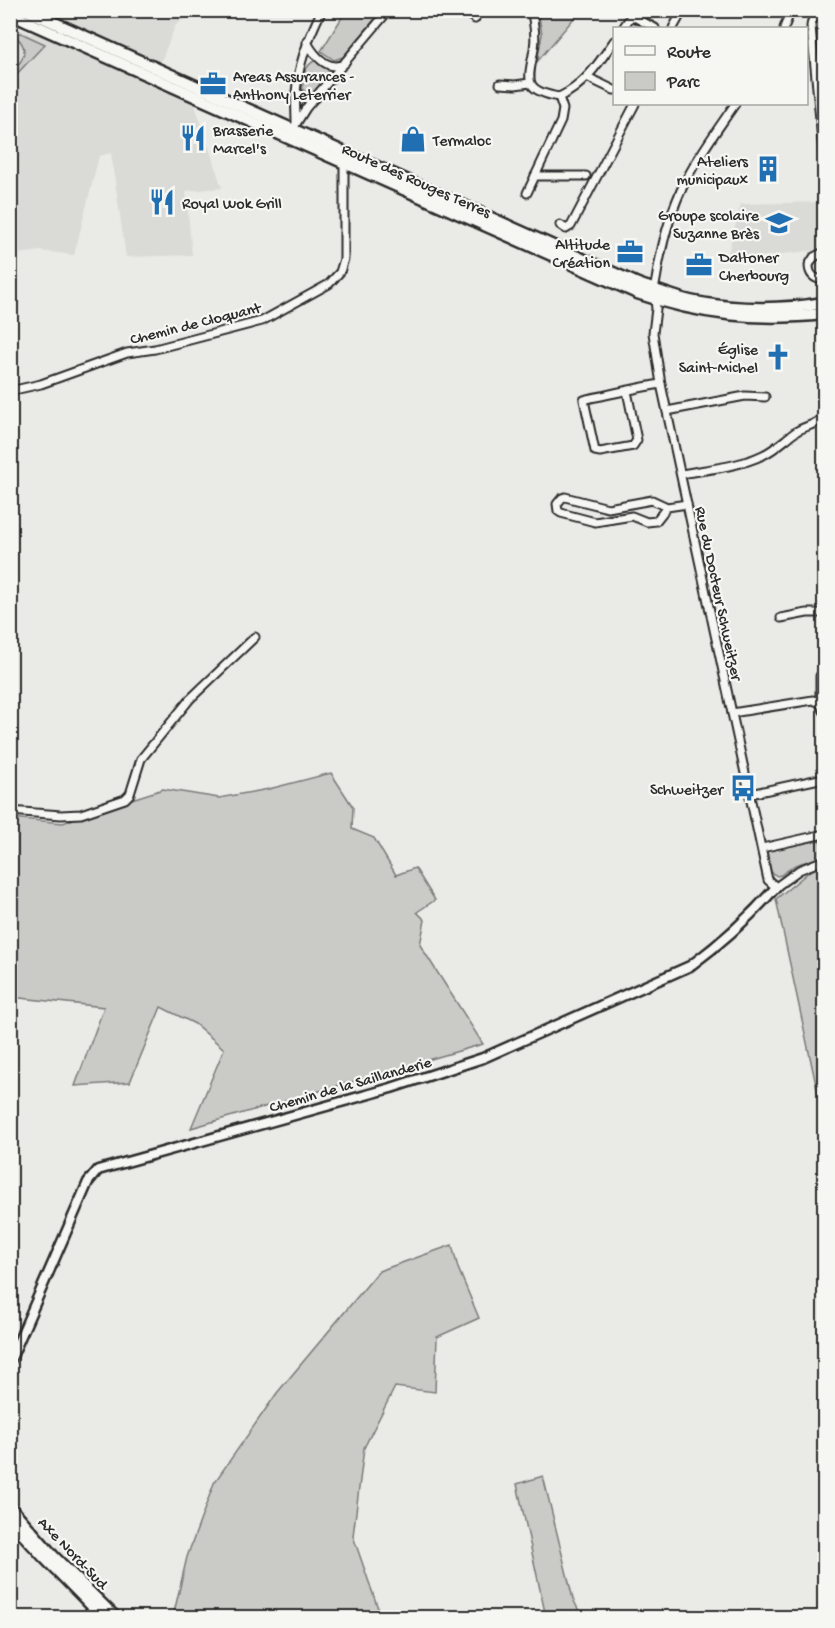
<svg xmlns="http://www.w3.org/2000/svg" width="835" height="1628" font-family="'Gochi Hand',sans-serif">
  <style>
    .built { fill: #dadad6 }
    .green { fill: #cacac7; stroke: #7a7a79; stroke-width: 1.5 }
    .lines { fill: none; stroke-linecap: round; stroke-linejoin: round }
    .minor-casing { stroke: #2b2b2b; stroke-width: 11 }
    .tertiary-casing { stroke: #2b2b2b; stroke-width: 13 }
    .primary-casing { stroke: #2b2b2b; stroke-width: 15 }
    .trunk-casing { stroke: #2b2b2b; stroke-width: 15 }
    .minor { stroke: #f6f6f2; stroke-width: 7 }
    .tertiary { stroke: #f6f6f2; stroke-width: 8 }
    .primary { stroke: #f6f6f2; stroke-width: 10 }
    .trunk { stroke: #f6f6f2; stroke-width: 10 }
    .labels { text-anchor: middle; stroke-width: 4.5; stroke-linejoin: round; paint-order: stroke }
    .poi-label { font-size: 16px; fill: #2b2b2b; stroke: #f6f6f2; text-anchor: start }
    .street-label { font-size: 16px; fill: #2b2b2b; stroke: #f6f6f2 }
  </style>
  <rect width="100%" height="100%" fill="#eaeae6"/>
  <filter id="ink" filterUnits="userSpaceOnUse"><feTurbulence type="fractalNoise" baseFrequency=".0167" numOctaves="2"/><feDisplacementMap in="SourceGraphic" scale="12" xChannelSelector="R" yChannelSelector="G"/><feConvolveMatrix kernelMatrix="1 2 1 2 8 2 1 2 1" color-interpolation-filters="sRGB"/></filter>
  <g filter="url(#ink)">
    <g class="built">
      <path d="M56,11H193L175,26L152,84L195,105L222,188L186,191L192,255L126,257L111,153L99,156L74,255L41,251L11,255L10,25L31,34Z"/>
      <path d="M821,202L824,249L726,261L741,204Z"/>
    </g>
    <g class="green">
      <path d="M346,11H374L379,14L343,57L334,60L321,51Z"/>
      <path d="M538,11H580L537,62L542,34Z"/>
      <path d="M10,28L45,44L11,80V68L15,62L18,65C29,52 24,41 11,34Z"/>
      <path d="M314,61C322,61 328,67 329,74L316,93L309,96L303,92C302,80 303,67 314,61Z"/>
      <path d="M331,773L353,807L352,829L374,838L396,875L415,868L435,900L417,912L425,920L420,945L483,1044L191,1128L224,1049L195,1024L161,1007L130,1082L75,1086L104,1007L11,997V818L63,823L110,806L163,789L219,798L269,789Z"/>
      <path d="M820,840L822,845L824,844V856L795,865L781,875L777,876L771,872L767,851Z"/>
      <path d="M823,866L824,868V1122L776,899L810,871Z"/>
      <path d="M452,1245L458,1268L479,1318L437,1337L435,1392L395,1387L364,1448L353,1536L381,1617H173L187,1557L214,1483L277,1393L379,1271Z"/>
      <path d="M543,1476L573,1599L582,1617H546L517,1484Z"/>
    </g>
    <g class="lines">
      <g class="minor-casing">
        <g id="minor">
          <path d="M463,10L475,19"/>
          <path d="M531,10C534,22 536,37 534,49C529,79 521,90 559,97C584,86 599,63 614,41"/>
          <path d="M822,10L812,21L811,26L824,161"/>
          <path d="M632,16L655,28"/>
          <path d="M623,28L635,10"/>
          <path d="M673,28L683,10"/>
          <path d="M784,28L791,10"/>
          <path d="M307,42C314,55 328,72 344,64"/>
          <path d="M587,77L614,90"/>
          <path d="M500,84L515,85L530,83"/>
          <path d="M296,92L307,99L316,98"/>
          <path d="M735,104C718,129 699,154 685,182C670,212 661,247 656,280L654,290L656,309L653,333L661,384L768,880L776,887L799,870L824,860"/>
          <path d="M296,122C296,112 295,103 296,93C298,64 309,36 322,10"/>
          <path d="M291,132L306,108L389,10"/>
          <path d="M535,176H586"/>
          <path d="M527,193L561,121L563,109L559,97"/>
          <path d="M560,225L566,229L571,226L635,104"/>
          <path d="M824,252L814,257L809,265C809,275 814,279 824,280"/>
          <path d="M10,391L41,384L127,353L155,349L262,321L329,284L340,272L344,259V162"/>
          <path d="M627,391L637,440L633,446L600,452L595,451L584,400L587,399C611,394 636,388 661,384"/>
          <path d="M667,411L745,396L765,397"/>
          <path d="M681,474C708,469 738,467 763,455C776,449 785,439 797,431C808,425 817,425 824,415"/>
          <path d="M667,507L656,521L647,522L632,516L595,522L561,513L558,511L557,504L562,498L565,497L608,508L652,500L667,507L687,504"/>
          <path d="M781,618L807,613H824"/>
          <path d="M820,676V703"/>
          <path d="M732,713L813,700L820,703L824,711"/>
          <path d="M750,794L824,778"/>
          <path d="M10,811L61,815L81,814L125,799L130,794L141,759L190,699L255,637"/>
          <path d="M762,848L824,834"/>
        </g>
      </g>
      <g class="tertiary-casing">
        <path id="tertiary" d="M10,1361L88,1182L98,1170L391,1088L483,1058L690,966C721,943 751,916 776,887"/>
      </g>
      <g class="primary-casing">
        <g id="primary">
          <path d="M26,10L638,284C656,290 675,298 695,302C737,310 782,310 824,303"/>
          <path d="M10,14L637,293C702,315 756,321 824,314"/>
        </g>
      </g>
      <g class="trunk-casing">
        <g id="trunk">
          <path d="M10,1507L53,1556L116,1618"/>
          <path d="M10,1520L44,1557L104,1618"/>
        </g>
      </g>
      <use href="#minor" class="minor"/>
      <use href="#tertiary" class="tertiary"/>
      <use href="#primary" class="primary"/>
      <use href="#trunk" class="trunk"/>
    </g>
  </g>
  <defs>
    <g id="office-bare" transform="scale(2.07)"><path d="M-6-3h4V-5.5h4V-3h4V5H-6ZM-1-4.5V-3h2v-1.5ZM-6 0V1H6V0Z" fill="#1f6fb2" stroke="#f6f6f2" stroke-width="2.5" paint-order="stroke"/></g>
    <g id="restaurant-bare" transform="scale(2.07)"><path d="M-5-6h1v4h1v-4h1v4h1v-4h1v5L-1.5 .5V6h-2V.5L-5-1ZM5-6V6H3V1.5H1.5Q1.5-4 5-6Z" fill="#1f6fb2" stroke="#f6f6f2" stroke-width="2.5" paint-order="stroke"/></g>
    <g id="shop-bare" transform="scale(2.07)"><path d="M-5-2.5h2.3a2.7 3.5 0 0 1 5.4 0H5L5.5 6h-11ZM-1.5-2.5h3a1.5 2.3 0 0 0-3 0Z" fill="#1f6fb2" stroke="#f6f6f2" stroke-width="2.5" paint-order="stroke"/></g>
    <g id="building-bare" transform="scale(2.07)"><path d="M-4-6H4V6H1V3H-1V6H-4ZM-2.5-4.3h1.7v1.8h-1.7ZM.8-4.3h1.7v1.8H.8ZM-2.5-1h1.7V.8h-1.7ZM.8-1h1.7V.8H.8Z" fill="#1f6fb2" stroke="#f6f6f2" stroke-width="2.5" paint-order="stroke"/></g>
    <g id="school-bare" transform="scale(2.07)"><path d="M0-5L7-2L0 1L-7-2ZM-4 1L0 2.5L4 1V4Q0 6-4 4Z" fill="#1f6fb2" stroke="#f6f6f2" stroke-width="2.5" paint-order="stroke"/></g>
    <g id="church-bare" transform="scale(2.07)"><path d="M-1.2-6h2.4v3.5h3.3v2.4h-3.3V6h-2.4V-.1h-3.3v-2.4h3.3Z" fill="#1f6fb2" stroke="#f6f6f2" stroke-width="2.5" paint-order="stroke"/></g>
    <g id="bus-bare" transform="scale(2.07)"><path d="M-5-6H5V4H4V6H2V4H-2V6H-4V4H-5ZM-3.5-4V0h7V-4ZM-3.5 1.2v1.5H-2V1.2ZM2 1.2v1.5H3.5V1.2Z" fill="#1f6fb2" stroke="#f6f6f2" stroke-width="2.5" paint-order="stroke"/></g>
  </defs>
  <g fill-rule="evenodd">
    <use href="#office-bare" x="213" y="84"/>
    <use href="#restaurant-bare" x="193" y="138"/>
    <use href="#shop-bare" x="413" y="139"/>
    <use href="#building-bare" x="768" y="169"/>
    <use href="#restaurant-bare" x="162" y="202"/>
    <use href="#school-bare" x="779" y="223"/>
    <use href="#office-bare" x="630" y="252"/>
    <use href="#office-bare" x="699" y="265"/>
    <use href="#church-bare" x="778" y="357"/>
    <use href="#bus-bare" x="743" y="788"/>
  </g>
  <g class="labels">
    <g class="poi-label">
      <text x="233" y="81">Areas Assurances -<tspan x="233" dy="18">Anthony Leterrier</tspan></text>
      <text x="213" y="135">Brasserie<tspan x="213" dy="18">Marcel's</tspan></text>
      <text x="433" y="145">Termaloc</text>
      <text x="748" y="166" text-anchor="end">Ateliers<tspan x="748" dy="18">municipaux</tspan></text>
      <text x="182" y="208">Royal Wok Grill</text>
      <text x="759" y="220" text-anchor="end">Groupe scolaire<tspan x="759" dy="18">Suzanne Brès</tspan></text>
      <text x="610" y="249" text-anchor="end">Altitude<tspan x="610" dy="18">Création</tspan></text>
      <text x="719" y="262">Daltoner<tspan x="719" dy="18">Cherbourg</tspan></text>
      <text x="758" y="354" text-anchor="end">Église<tspan x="758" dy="18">Saint-Michel</tspan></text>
      <text x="723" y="794" text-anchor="end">Schweitzer</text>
    </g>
    <g class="street-label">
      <text transform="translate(417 179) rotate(24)" y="6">Route des Rouges Terres</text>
      <text transform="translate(195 322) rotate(-14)" y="6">Chemin de Cloquant</text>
      <text transform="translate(720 593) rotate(78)" y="6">Rue du Docteur Schweitzer</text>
      <text transform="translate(350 1083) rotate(-16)" y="6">Chemin de la Saillanderie</text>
      <text transform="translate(74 1552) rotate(46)" y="6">Axe Nord-Sud</text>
    </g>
  </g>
  <rect width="835" height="1628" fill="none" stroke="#f6f6f2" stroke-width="36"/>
  <rect x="18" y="18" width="799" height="1592" fill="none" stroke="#2b2b2b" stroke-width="2" filter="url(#ink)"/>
  <rect x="613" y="27" width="195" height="78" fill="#f6f6f2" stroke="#a5a5a2" stroke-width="1.5"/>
  <rect x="625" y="46" width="30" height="9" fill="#f6f6f2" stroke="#a5a5a2" stroke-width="1.5"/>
  <text x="667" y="57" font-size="18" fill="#2b2b2b">Route</text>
  <rect x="625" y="72" width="30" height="18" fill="#cacac7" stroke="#a5a5a2" stroke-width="1.5"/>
  <text x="667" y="87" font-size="18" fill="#2b2b2b">Parc</text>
</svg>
